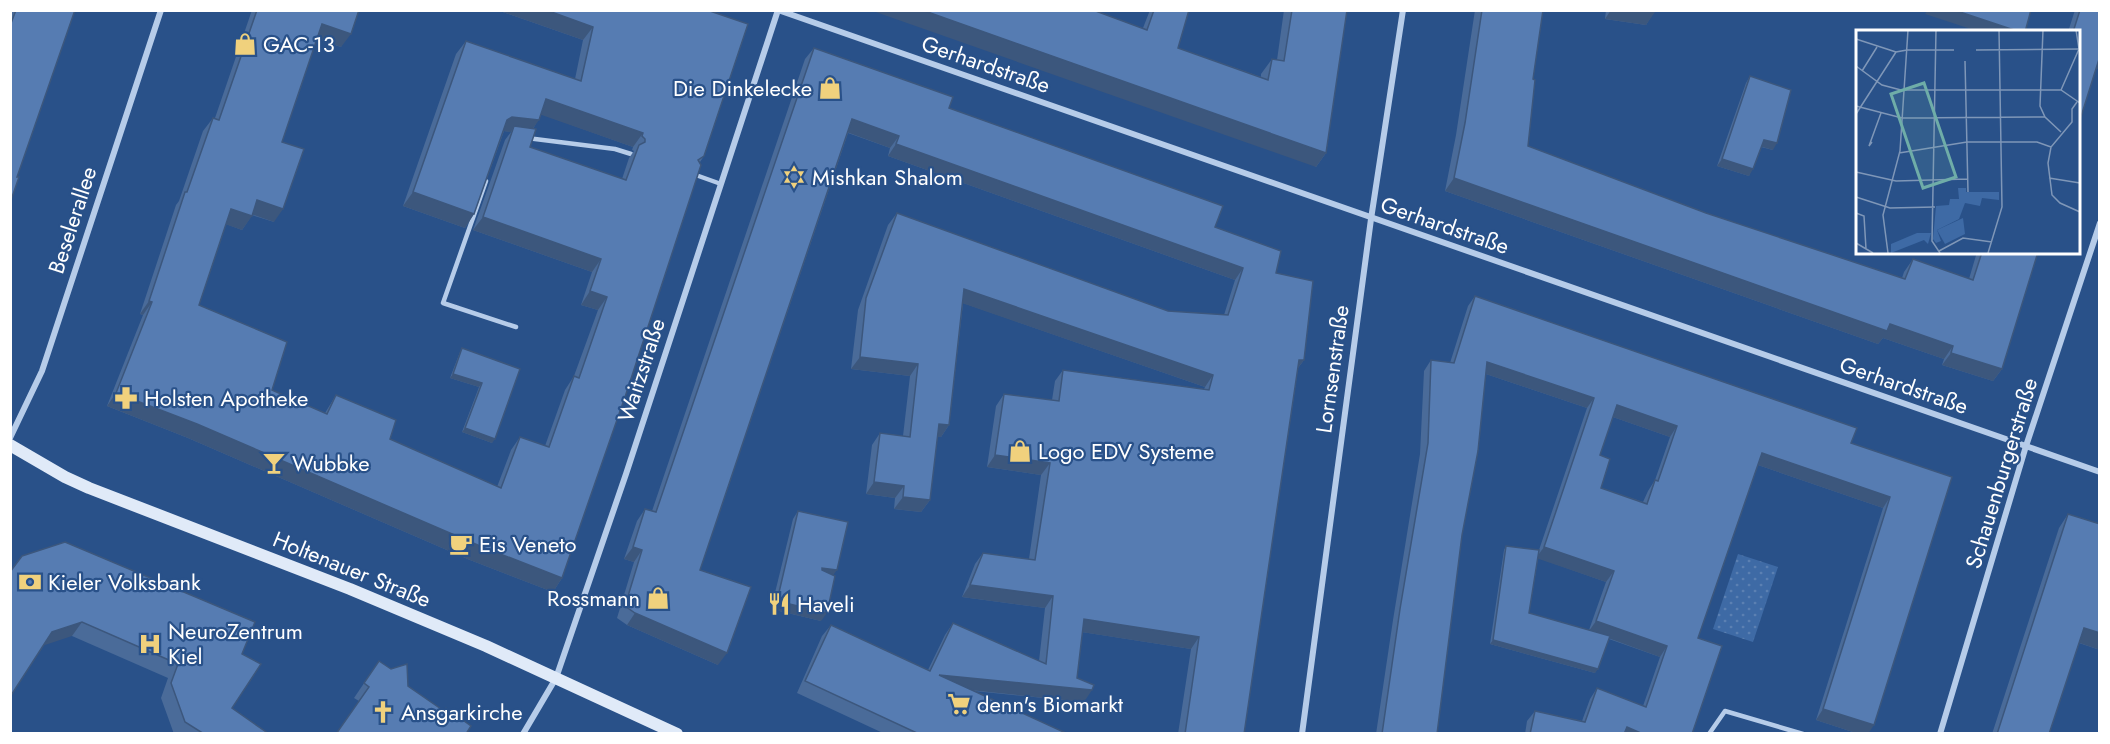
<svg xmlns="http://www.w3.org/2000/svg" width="2110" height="744" font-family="Jost,sans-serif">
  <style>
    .green { fill: url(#green-dots) }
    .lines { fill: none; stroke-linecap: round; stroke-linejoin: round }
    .lane { stroke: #b6cce9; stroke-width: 4.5 }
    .street { stroke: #b6cce9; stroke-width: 6 }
    .secondary { stroke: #e0eaf8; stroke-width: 12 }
    .wall { fill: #4a6b99; fill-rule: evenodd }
    .shaded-wall { fill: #3c577d }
    .building { fill: #567cb2; stroke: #3c577d; stroke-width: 1.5; fill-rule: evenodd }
    .labels { text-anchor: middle; stroke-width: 4.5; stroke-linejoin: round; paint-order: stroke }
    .poi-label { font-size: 22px; fill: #fff; stroke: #295189; text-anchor: start }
    .street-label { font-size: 22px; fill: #fff; stroke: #295189 }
    .inset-road { fill: none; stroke: #7f97b8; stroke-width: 1.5 }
    .view { fill: #6fada8; fill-opacity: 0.15; stroke: #6fada8; stroke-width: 3 }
    .inset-edge { fill: none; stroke: #fff; stroke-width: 3 }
  </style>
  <defs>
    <pattern id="green-dots" width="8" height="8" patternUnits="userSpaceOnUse" patternTransform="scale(1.5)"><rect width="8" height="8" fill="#3e6aa5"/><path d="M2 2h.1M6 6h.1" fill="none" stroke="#5b80b2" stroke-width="1.8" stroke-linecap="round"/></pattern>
  </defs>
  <rect width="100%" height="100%" fill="#295189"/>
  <path class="green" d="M1738,554L1778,567L1753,642L1713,629Z"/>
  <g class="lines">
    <g class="lane">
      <path d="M527,138L615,149L631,154"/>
      <path d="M693,174L721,184"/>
      <path d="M486,181L443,303L516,327"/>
      <path d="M1709,734L1725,711L1803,734"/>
    </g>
    <g class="street">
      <path d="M778,10L2100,472"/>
      <path d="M10,438L42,371L161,10"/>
      <path d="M523,734L556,678L626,474L778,10"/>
      <path d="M1302,734L1371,219L1403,10"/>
      <path d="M1940,734L2026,446L2100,223"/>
    </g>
    <path class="secondary" d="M10,445L65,477L89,488L350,589L486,646L677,734"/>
  </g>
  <g class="wall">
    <path d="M12,10H75L17,177L10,203V14Z"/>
    <path d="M252,10H359L341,47L317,39L282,142L274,222L252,215L242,230L226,224L199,305L272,390L325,413L336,395L390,439L497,487L511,450L520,437L545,446L565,390L574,376L598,310L581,305L592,272L473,230L505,140L511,132L504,131L474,214L465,228L403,206L456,54L466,41L575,79L583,40L497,10H707L704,156L700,162L562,578L553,592L470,560L188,438L107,406L143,315L140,314L176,205L179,201L203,131L213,118H215ZM541,114L633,147L632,150L634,151L629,158L622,179L530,147L533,129Z"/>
    <path d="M1150,10H1189L1178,48L1261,77V74L1272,59L1277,60L1284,10H1347L1326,153L1316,167L1143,28Z"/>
    <path d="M1475,10H1543L1533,79L1528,146L1706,213L1902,278L1904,272L1913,259L1969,279L1977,252H2038L2002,369L1993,381L1942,365L1944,359L1883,338L1878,344L1445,191L1456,135Z"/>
    <path d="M1606,10H1655L1646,25L1605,19Z"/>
    <path d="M2075,10H2100L2096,68L2079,32H2068Z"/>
    <path d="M814,48L1215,227L1276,273L1304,360L1298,368L1244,734H1178L1191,649L1082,632L1077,678L1084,702L974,691L1068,734H885L797,693L822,636L831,625L928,670L945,635L953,623L1039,661L1045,608L962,597L975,564L983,553L1029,559L1041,475L987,467L996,406L1004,394L1052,400L1055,381L1063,370L1204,389L1205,387L963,303L949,425L941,437L937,436L930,500L921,512L894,509L895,498L866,494L872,445L880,433L903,436L910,376L851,369L858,310L888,225L897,213L1168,311L1224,315L1235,280L888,156L890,148L848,133L700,570L718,665L627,625L617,618L634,562L624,559L637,521L645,509L652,511L805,59Z"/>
    <path d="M1750,76L1773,150L1761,147L1749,176L1717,166L1746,83Z"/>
    <path d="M1475,296L1851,443L1952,477L1868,734H1859L1816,720L1883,508L1758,465L1698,638L1692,734H1525L1527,721L1535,711L1582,721L1590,699L1597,688L1643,706L1660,657L1609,639L1595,673L1490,644L1504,550L1506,546L1539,550L1587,408L1486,374L1462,535L1437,734H1376L1393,620L1420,454L1424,371L1431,360L1450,363L1468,306ZM1613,417L1670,437L1655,480L1648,491L1643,502L1601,488L1600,455ZM1538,558L1606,582L1589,630L1529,613Z"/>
    <path d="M462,348L520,369L492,443L462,432L479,387L450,378L460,352Z"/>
    <path d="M798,511L821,621L771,609L793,519Z"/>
    <path d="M2068,514L2100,650L2079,643L2049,734H1992L2059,528Z"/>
    <path d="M10,572L242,654L232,708L269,734H174L161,698L168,678L72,636Z"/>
    <path d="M379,661L408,686L359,701L354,698Z"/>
  </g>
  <g class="shaded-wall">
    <path d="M497,10H546L593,27L583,40Z"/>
    <path d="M870,10H922L1326,153L1316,167Z"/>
    <path d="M1611,10H1644L1655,12L1646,25L1605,19Z"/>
    <path d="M1928,10H1954L2020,32H1980L1925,14Z"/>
    <path d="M322,24L351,34L341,47L312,37Z"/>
    <path d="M2100,55V70L2091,67Z"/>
    <path d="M546,99L643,133L633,147L536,113Z"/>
    <path d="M512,117L539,120L529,134L514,126L511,132L503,131L507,120Z"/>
    <path d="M852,119L899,136L890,148L844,131Z"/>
    <path d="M1764,140L1777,143L1773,150L1759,146Z"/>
    <path d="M896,144L1243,268L1235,280L888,156Z"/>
    <path d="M1722,159L1753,169L1749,176L1717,166Z"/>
    <path d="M1454,178L1890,324L1953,346L1944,359L1883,338L1878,344L1445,191Z"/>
    <path d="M413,192L474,214L465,228L403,206Z"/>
    <path d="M257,200L283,209L274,222L248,213Z"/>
    <path d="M231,209L252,216L242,230L222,223Z"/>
    <path d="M483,217L601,259L592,272L473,230Z"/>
    <path d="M964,289L1213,375L1205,387L956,301Z"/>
    <path d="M590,291L607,297L598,310L581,305Z"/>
    <path d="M149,301L152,302L143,315L140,314Z"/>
    <path d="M1951,353L2002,369L1993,381L1942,365Z"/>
    <path d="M860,357L918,364L910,376L851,369Z"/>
    <path d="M1299,360H1304L1295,372Z"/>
    <path d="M1487,362L1594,398L1587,408L1480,372Z"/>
    <path d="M453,374L482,383L479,387L450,378Z"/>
    <path d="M116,393L197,424L562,578L553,592L470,560L188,438L107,406Z"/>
    <path d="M1617,405L1677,426L1670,437L1610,416Z"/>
    <path d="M939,424L949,425L941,437L931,436Z"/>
    <path d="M465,428L495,439L492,443L462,432Z"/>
    <path d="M1762,453L1890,497L1883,508L1755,464Z"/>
    <path d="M995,455L1050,463L1041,475L987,467Z"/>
    <path d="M874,482L904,486L895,498L866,494Z"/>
    <path d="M903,497L930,500L921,512L894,509Z"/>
    <path d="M633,547L642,550L634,562L624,559Z"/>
    <path d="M1544,547L1614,571L1606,582L1536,558Z"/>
    <path d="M822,568L837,570L831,578L817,576Z"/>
    <path d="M970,585L1053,596L1045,608L962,597Z"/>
    <path d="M777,601L827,613L821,621L771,609Z"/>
    <path d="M635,613L727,653L718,665L627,625Z"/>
    <path d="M1084,619L1199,637L1191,649L1075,631Z"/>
    <path d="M1596,621L1667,646L1660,657L1589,631Z"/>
    <path d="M82,622L72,636L42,646L52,632Z"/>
    <path d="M2084,628L2100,633V650L2074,641Z"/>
    <path d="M1493,640L1598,669L1595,673L1490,644Z"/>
    <path d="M939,675L1092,690L1084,702L931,686Z"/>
    <path d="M1823,709L1874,725L1868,734H1859L1816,720Z"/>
    <path d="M1627,727L1643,734H1622Z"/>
  </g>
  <g class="building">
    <path d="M16,10H75L17,177H19L10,203V26Z"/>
    <path d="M257,10H359L351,34L322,24L282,142L304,149L283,209L257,200L252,216L231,209L199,305L287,342L272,390L327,414L336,395L396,420L390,439L501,488L520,437L549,447L574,376L579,378L607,297L590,291L601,259L483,217L514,126L536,129L530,147L626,180L639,145L645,142V139L642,136L643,133L546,99L539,120L512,117L507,120L474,214L413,192L466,41L581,81L593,27L546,10H707L748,24L704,156L698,160L701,165L626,394L562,578L480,546L197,424L116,393L152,302L149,301L185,192H187L213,118L219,120Z"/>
    <path d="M922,10H1093L1147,30L1154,10H1189L1178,48L1268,80L1272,59L1284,61L1292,10H1347L1326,153Z"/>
    <path d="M1482,10H1543L1533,79L1535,80L1528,146L1706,213L1905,279L1913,259L1973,280L1982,252H2038L2002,369L1951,353L1953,346L1890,324L1887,331L1454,178L1465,123Z"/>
    <path d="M1954,10H2031L2025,32H2020Z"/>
    <path d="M2080,10H2100V56L2079,123V32H2073Z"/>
    <path d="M814,48L953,97L949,108L1223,206L1215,227L1281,251L1276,273L1313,281L1304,360H1299L1244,734H1185L1199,637L1084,619L1077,678L1094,685L1092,690L939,675L1068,734H919L805,681L831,625L930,671L953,623L1046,664L1053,596L970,585L983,553L1035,560L1050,463L995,455L1004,394L1059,401L1063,370L1209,390L1213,375L964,289L949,425L939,424L930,500L903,497L904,486L874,482L880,433L910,437L918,364L860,357L866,298L897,213L1168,311L1228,315L1243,268L896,144L899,136L852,119L700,570L751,587L727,653L635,613L625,606L642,550L633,547L645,509L656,512Z"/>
    <path d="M1750,76L1791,90L1777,143L1764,140L1753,169L1722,159Z"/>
    <path d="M1475,296L1857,428L1851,443L1952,477L1874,725L1823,709L1890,497L1762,453L1698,638L1722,646L1692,734H1643L1627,727L1624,734H1530L1535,711L1585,722L1597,688L1646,707L1667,646L1596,621L1614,571L1544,547L1594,398L1487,362L1478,451L1462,535L1437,734H1382L1400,609L1428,443L1431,360L1454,363ZM1617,405L1677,426L1658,481L1655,480L1647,504L1601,488L1610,459L1600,455Z"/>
    <path d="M462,348L520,369L495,439L465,428L482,383L453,374Z"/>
    <path d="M798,511L848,522L837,570L822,568V570L835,576L827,613L777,601Z"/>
    <path d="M2068,514L2100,524V633L2084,628L2049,734H1997Z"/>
    <path d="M65,542L255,622L242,654L261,664L232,708L269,734H204L185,722L171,683L178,664L82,622L52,632L10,697V572L22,556Z"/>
    <path d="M1506,546L1539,550L1529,613L1610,636L1598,669L1493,640Z"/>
    <path d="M379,661L391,669L407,664L408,686L444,711L446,708L471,726L466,734H336L369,687L364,683Z"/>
  </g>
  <defs>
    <g id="shop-bare" transform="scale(1.8)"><path d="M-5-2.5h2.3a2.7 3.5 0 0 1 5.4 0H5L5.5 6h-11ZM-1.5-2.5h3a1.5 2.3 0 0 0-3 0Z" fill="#f0d17d" stroke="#295189" stroke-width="2.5" paint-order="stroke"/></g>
    <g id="synagogue-bare" transform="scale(1.8)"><path d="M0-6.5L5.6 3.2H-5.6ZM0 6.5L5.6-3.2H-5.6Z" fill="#f0d17d" stroke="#295189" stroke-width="2.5" paint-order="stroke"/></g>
    <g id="pharmacy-bare" transform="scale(1.8)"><path d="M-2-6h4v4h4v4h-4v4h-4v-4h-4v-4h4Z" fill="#f0d17d" stroke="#295189" stroke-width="2.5" paint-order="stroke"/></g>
    <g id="bar-bare" transform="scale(1.8)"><path d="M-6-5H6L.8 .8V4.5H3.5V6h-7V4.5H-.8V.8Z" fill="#f0d17d" stroke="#295189" stroke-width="2.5" paint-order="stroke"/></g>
    <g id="cafe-bare" transform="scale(1.8)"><path d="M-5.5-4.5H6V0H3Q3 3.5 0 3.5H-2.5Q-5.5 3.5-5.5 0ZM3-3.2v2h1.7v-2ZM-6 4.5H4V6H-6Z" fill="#f0d17d" stroke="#295189" stroke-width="2.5" paint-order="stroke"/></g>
    <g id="bank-bare" transform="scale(1.8)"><path d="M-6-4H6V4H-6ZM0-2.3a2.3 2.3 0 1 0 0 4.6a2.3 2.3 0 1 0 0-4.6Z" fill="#f0d17d" stroke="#295189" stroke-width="2.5" paint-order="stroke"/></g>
    <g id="restaurant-bare" transform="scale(1.8)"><path d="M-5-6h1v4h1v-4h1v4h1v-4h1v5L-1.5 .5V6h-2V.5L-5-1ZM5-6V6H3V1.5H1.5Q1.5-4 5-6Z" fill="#f0d17d" stroke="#295189" stroke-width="2.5" paint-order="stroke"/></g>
    <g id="hospital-bare" transform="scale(1.8)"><path d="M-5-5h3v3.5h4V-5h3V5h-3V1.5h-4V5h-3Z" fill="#f0d17d" stroke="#295189" stroke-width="2.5" paint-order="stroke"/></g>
    <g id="supermarket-bare" transform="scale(1.8)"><path d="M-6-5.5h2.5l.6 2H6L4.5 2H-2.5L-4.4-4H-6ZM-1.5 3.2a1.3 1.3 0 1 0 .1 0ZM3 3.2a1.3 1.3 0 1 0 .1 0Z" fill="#f0d17d" stroke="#295189" stroke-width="2.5" paint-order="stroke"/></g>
    <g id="church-bare" transform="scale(1.8)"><path d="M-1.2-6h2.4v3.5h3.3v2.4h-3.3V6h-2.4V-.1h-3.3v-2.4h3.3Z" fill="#f0d17d" stroke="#295189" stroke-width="2.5" paint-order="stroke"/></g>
  </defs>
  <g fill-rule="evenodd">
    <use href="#shop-bare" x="245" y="44"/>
    <use href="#shop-bare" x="830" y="88"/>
    <use href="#synagogue-bare" x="794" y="177"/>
    <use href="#pharmacy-bare" x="126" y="398"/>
    <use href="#shop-bare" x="1020" y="451"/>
    <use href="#bar-bare" x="274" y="463"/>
    <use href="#cafe-bare" x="461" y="544"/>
    <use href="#bank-bare" x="30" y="582"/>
    <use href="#shop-bare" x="658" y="598"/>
    <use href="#restaurant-bare" x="779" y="604"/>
    <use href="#hospital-bare" x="150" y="644"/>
    <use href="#supermarket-bare" x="959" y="704"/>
    <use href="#church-bare" x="383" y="712"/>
  </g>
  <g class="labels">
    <g class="poi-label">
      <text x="263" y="52">GAC-13</text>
      <text x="812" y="96" text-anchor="end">Die Dinkelecke</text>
      <text x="812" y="185">Mishkan Shalom</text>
      <text x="144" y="406">Holsten Apotheke</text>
      <text x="1038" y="459">Logo EDV Systeme</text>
      <text x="292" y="471">Wubbke</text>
      <text x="479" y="552">Eis Veneto</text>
      <text x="48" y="590">Kieler Volksbank</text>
      <text x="640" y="606" text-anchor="end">Rossmann</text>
      <text x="797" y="612">Haveli</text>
      <text x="168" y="639">NeuroZentrum<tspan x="168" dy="25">Kiel</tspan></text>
      <text x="977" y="712">denn's Biomarkt</text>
      <text x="401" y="720">Ansgarkirche</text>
    </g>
    <g class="street-label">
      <text transform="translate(986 64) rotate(19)" y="8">Gerhardstraße</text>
      <text transform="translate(72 220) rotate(-72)" y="8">Beselerallee</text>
      <text transform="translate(1445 225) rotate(19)" y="8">Gerhardstraße</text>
      <text transform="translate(1332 369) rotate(-82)" y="8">Lornsenstraße</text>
      <text transform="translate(641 370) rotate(-72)" y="8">Waitzstraße</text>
      <text transform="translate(1904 385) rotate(19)" y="8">Gerhardstraße</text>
      <text transform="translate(2001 473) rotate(-73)" y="8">Schauenburgerstraße</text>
      <text transform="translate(352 569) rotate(22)" y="8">Holtenauer Straße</text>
    </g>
  </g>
  <g transform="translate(1856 30)">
    <rect width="224" height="224" fill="#295189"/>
    <path d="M102,158H110V162H143V170L126,168L124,176L109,173L103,189L81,200L85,211L80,213L77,209L80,176L93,175L94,169H103ZM75,203L72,214L68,210L35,223V214L61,203Z" fill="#3e6aa5"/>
    <path d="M107,188L109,204L89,214L81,200Z" fill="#3e6aa5"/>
    <path class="inset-road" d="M80,0L76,211L84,223M187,0L184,76L189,87L205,102M0,9L40,22M51,20H98M120,20L224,19M109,31L112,162M0,36L26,55L45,60H205L224,73M6,41L21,17M205,60L223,19L220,0M221,72L216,79V92L195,117L192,133L196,165L204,173L224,182M0,76L46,88L189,87M0,84L40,22L51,20M16,112L13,116L25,83M43,123L111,112H181L195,117M0,142L40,151L111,149M193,148L224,153M0,167L34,178L79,177M0,183L8,186L10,219M0,213L17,223M83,221L107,208L136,212M32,223L27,185L44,121L52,0M132,223L146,177L143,0"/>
    <path class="view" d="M68,53L100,147L67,158L35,64Z"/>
    <rect width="224" height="224" class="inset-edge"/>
  </g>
  <rect width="2110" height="744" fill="none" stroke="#ffffff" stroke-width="24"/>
</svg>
